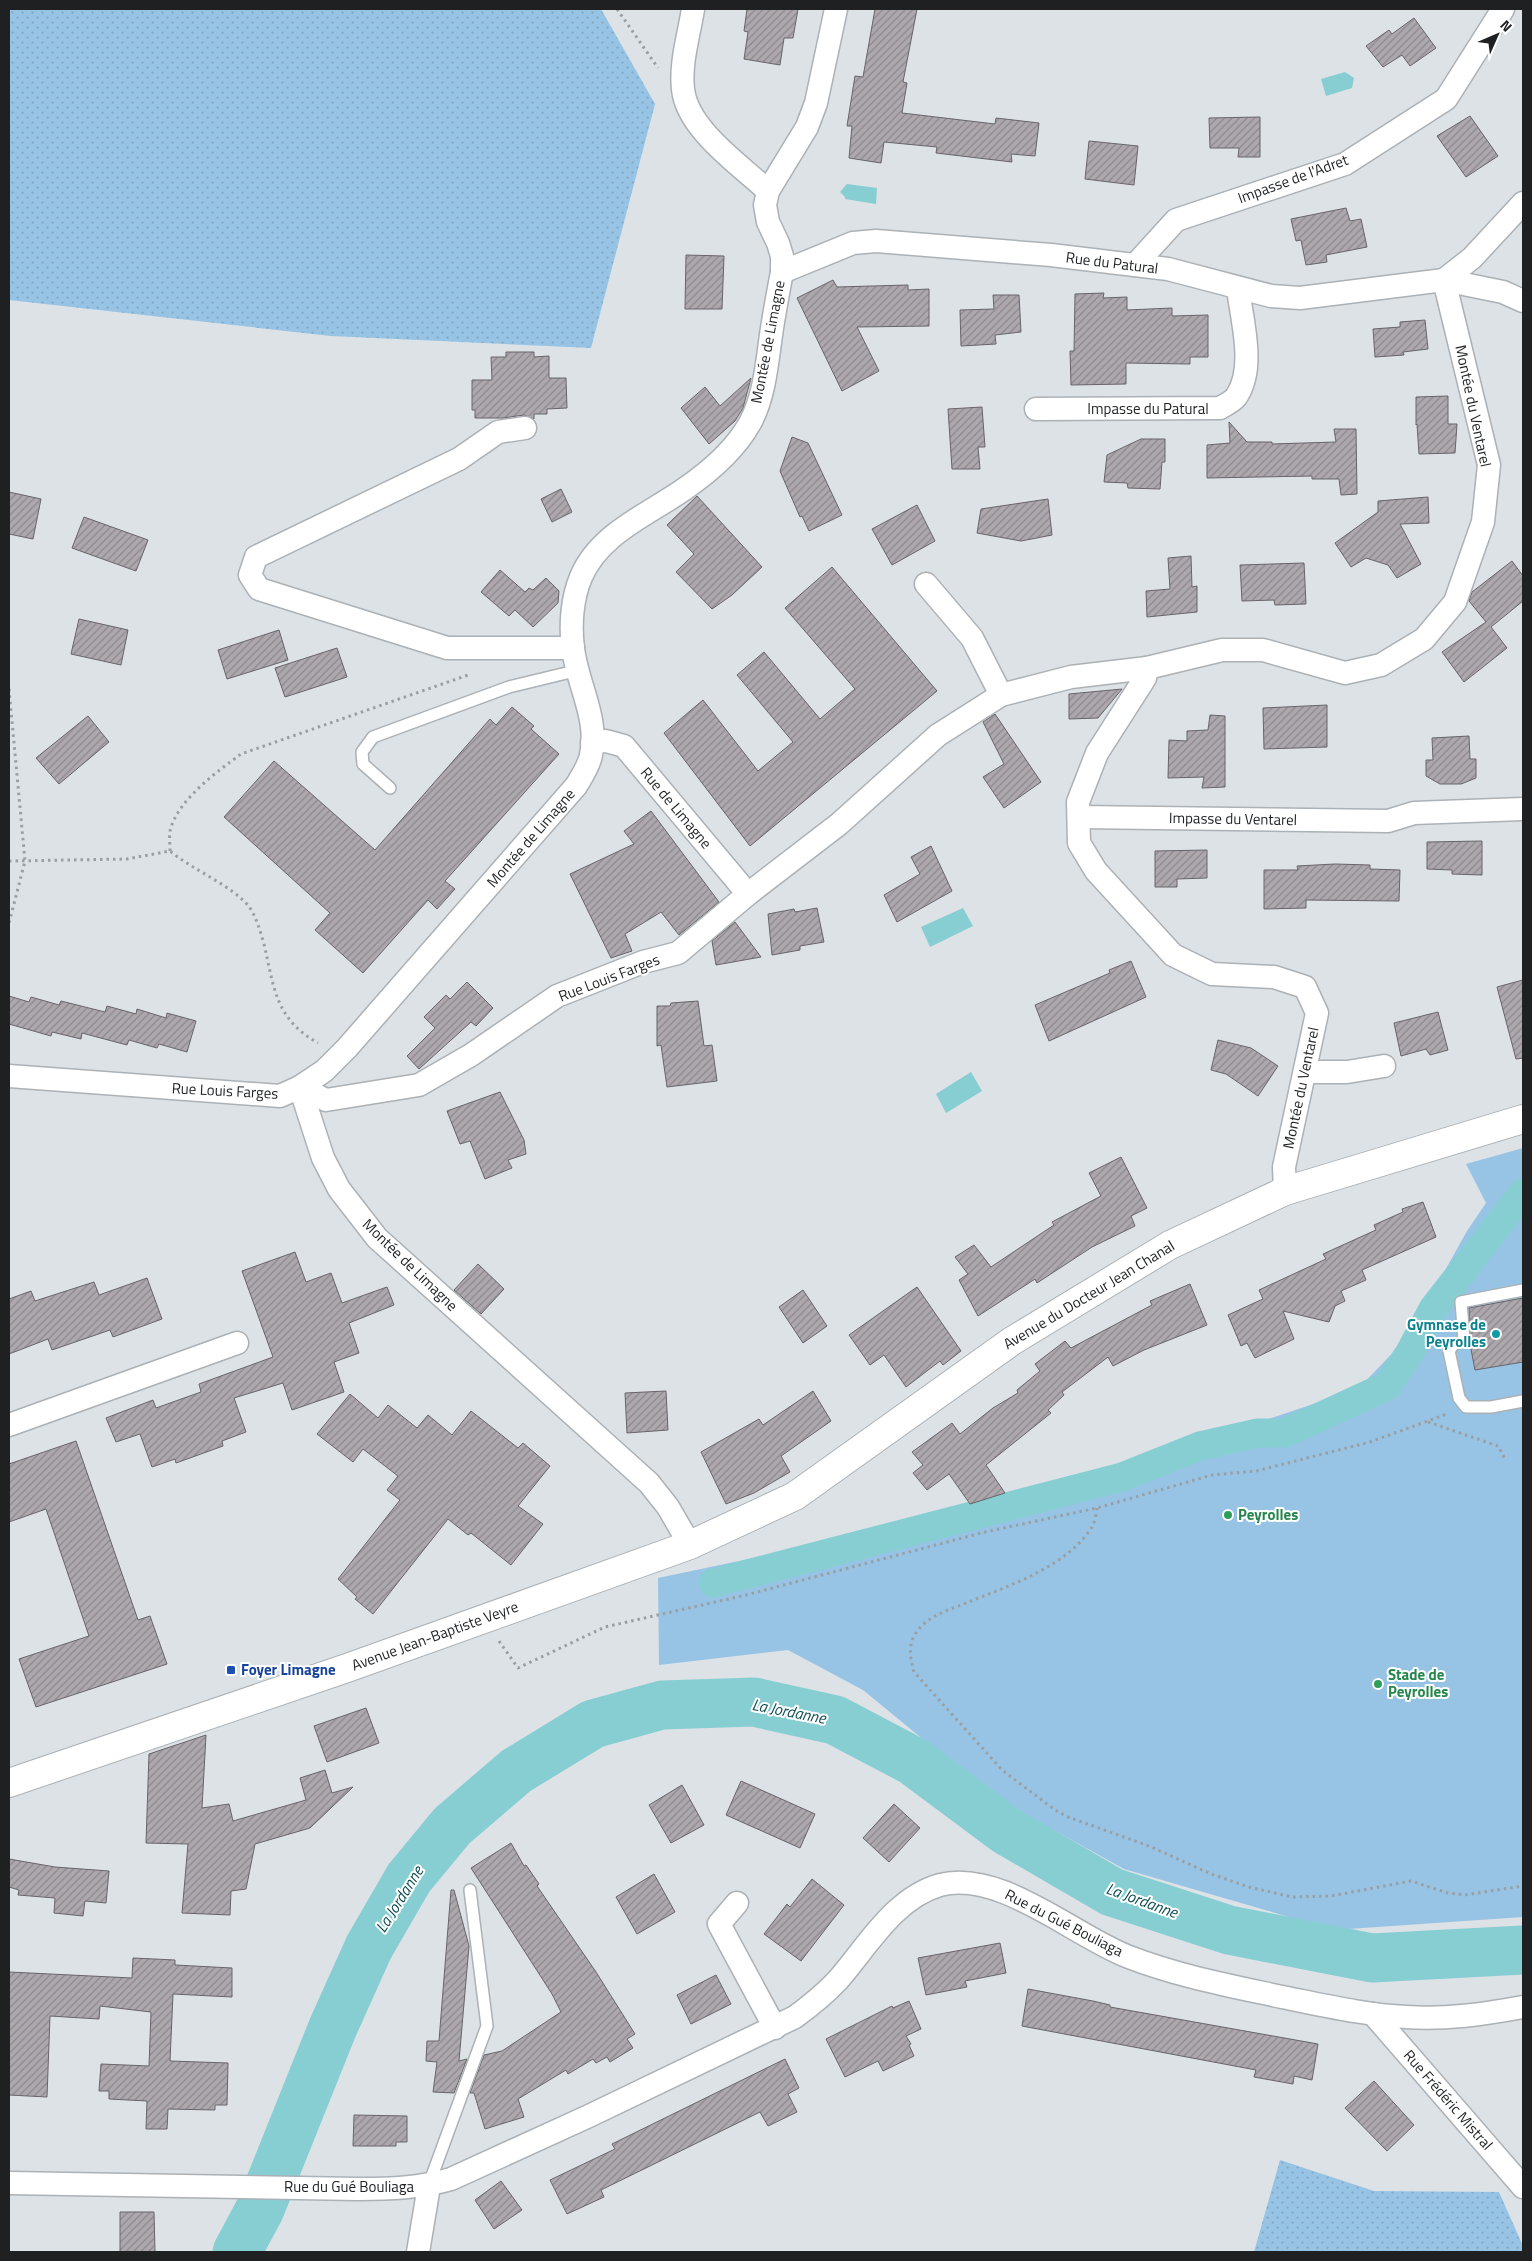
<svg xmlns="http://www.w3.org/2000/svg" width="1532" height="2261" font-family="'Titillium Web',sans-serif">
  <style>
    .grass { fill: url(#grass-dots) }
    .garden { fill: #97c4e5 }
    .water { fill: #87ced3 }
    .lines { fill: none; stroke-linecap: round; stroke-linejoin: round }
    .canal { stroke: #87ced3; stroke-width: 29 }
    .river { stroke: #87ced3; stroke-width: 49 }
    .building { fill: url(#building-hatch); stroke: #686468 }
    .lane-casing { stroke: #abb1b5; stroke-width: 14 }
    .street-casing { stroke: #abb1b5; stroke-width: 25 }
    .secondary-casing { stroke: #abb1b5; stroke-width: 30 }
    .path { stroke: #9a9fa2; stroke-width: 3; stroke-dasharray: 2.5 4; stroke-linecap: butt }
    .lane { stroke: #fff; stroke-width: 11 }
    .street { stroke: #fff; stroke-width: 22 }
    .secondary { stroke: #fff; stroke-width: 28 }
    .culture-dot { fill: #0f9aa8; stroke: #fff; stroke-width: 2 }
    .leisure-dot { fill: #2e9e5b; stroke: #fff; stroke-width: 2 }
    .transit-dot { fill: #1a4fb4; stroke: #fff; stroke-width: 2 }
    .labels { text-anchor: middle; stroke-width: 4; stroke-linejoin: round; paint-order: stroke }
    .street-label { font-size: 15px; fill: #1e2022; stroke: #fff }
    .culture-label { font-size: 15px; font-weight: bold; fill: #0d838f; stroke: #fff; text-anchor: end }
    .leisure-label { font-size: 15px; font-weight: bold; fill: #27864d; stroke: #fff; text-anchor: start }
    .transit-label { font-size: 15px; font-weight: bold; fill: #164399; stroke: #fff; text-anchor: start }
    .water-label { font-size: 16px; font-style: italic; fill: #104f54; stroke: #fff }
  </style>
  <defs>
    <pattern id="grass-dots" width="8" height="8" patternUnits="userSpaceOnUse" patternTransform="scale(1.25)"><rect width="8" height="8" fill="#97c4e5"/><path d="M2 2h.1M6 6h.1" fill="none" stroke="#82a8c4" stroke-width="1.8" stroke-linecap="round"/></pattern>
    <pattern id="building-hatch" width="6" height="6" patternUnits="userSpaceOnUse" patternTransform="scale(1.25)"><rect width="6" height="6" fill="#ada8ad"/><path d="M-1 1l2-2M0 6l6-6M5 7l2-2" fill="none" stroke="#8c888c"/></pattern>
  </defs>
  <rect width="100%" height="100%" fill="#dce2e6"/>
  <g class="grass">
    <path d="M9,9H601L655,104L591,348L331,336L9,300Z"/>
    <path d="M1280,2160L1374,2191L1499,2192L1523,2246V2252H1254Z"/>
  </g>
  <path class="garden" d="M1523,1148V1917L1334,1930L1124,1869L992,1796L863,1690L788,1650L659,1665L658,1578L824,1543L1141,1462L1358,1389L1408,1337L1467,1231L1486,1203L1466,1164Z"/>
  <g class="water">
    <path d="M1345,72L1354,78L1352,88L1326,96L1321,79Z"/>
    <path d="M847,184L877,188L876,204L845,199V197L840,192Z"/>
    <path d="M963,908L973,926L930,947L921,927Z"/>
    <path d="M971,1072L982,1091L946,1113L936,1094Z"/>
  </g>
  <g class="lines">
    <path class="canal" d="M713,1583L1122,1477L1200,1446L1258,1433H1285L1387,1386L1409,1354L1433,1309L1523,1193"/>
    <path class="river" d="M237,2252L260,2209L333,2027L369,1947L409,1878L452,1826L516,1771L593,1724L662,1705L754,1702L835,1720L913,1761L1007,1831L1112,1892L1229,1930L1372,1958L1523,1950"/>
  </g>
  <g class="building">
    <path d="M747,9H798L793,38H784L780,65L744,59L748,32L744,31Z"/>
    <path d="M875,9H917L903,82L907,83L902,113L995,124L996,118L1039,123L1035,156L1011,154L1012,162L936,153L937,147L884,142L881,163L849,158L852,126H847L855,76L863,77Z"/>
    <path d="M1414,18L1436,48L1410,66L1402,55L1383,67L1366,46L1389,30L1392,34Z"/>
    <path d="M1470,116L1498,156L1466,177L1437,136Z"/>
    <path d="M1260,117V157H1238L1239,148H1210L1209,118Z"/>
    <path d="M1089,141L1138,146L1134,185L1085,179Z"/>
    <path d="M1346,208L1350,221L1361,219L1367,247L1326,255L1327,262L1306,265L1301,240L1296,241L1291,219Z"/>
    <path d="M686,255L724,256L722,309H685Z"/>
    <path d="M833,280L837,287L908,285V290L929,289V326L857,327L879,371L842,391L797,298Z"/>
    <path d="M1104,293L1103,298L1127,297V310L1172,308V316L1208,315V357H1190V364L1126,363V384L1071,385L1070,351H1074L1075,294Z"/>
    <path d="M993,295H1019L1021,332L995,335L996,344L961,346L960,310L994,309Z"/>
    <path d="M1425,320L1428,349L1403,352L1404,355L1375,357L1373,329L1400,327V322Z"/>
    <path d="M506,352H534V357L549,356V378H566L567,408L547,409V414H534V419L524,415L503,418H475V410H472V380H492L491,357H506Z"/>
    <path d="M751,378L743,408L735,421L709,444L681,408L705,387L720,406Z"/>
    <path d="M1448,396V424H1457L1455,453L1419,454L1417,424L1416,425V397Z"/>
    <path d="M982,407L985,447H978L980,469H952L948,409Z"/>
    <path d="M1229,422L1247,442H1272V444L1336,442L1334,429H1356L1357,494L1341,495L1339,479H1312V476L1207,478V445L1230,443Z"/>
    <path d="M792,437L808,443L842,515L809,531L802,516L800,517L780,471Z"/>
    <path d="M1141,439H1165V462H1162L1160,489L1128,488L1127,483L1104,482L1107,455Z"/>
    <path d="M561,489L572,512L552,522L541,499Z"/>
    <path d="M9,492L41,499L33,539L9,534Z"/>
    <path d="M697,496L762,567L732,595L712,609L676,572L694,554L667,525Z"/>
    <path d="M1428,497L1429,523L1400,524L1421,564L1397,578L1388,565L1366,558L1351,567L1335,543L1378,512V501Z"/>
    <path d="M1048,499L1052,535L1021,541L977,533L981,509Z"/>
    <path d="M917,505L935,541L892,565L872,529Z"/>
    <path d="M84,517L148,540L136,571L72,548Z"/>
    <path d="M1191,556L1192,587L1197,586V612L1147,617L1146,591L1170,589L1168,558Z"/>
    <path d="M1512,561L1523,576V601L1491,627L1507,648L1464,682L1442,652L1486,622L1469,601L1472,592Z"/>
    <path d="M1304,563L1306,604L1275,605L1274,600L1242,601L1240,565Z"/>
    <path d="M832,567L937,691L750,846L664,733L703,700L758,771L793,742L737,675L764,652L820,719L855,689L785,608Z"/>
    <path d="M500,570L525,592L529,588L533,590L546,578L559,591L558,603L533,627L515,610L509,616L481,592Z"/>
    <path d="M79,619L128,630L121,665L71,654Z"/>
    <path d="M279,630L288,660L227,679L218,650Z"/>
    <path d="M337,648L347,677L285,697L275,668Z"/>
    <path d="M1122,689L1098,718L1069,719V694Z"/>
    <path d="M1327,705V747L1264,749L1263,708Z"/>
    <path d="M512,707L534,726L531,729L559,754L445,881L455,889L437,909L428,900L363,973L315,930L330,913L224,817L274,761L375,850L490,719L496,725Z"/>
    <path d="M995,714L1041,782L1004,808L983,777L1004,764L983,722Z"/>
    <path d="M1210,715L1225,716V787L1202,788L1204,777L1168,778L1169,740L1187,741V731L1208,730Z"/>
    <path d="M88,716L109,742L59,784L36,758Z"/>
    <path d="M1469,736L1470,759H1476V778L1461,784H1440L1426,776V760H1433L1432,738Z"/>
    <path d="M651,811L719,902L679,935L661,912L625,934L632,951L611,958L570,874L634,844L624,831Z"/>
    <path d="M1482,841V875L1452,874V870L1427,869V842Z"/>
    <path d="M931,846L952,891L897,922L884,895L920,874L911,857Z"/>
    <path d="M1207,850V878L1177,879V887H1155V851Z"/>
    <path d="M1335,864L1370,865V869L1400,870L1399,901L1306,900V908L1264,909V870H1298L1297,866Z"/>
    <path d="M817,908L824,942L800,946V950L772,955L768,914L794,909L795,912Z"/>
    <path d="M735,922L761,957L716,965L712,941Z"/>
    <path d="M1131,961L1146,997L1049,1041L1035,1005L1110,973L1109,970Z"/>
    <path d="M1523,980V1058L1516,1059L1497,987Z"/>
    <path d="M467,982L493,1008L476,1026L471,1022L419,1069L407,1056L435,1028L424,1017L446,995L450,999Z"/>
    <path d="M9,996L29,1002L31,997L59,1005L61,1001L105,1012L107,1006L136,1014L137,1009L166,1018L167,1013L196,1021L187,1052L159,1044L157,1048L129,1040L127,1045L82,1033L81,1039L52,1032L51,1036L9,1024Z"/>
    <path d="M698,1001L704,1046L712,1045L717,1081L667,1087L661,1045L657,1046V1006H670L671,1003Z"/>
    <path d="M1438,1012L1448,1050L1430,1055L1426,1049L1401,1056L1394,1023Z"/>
    <path d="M1218,1040L1251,1048L1278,1066L1258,1096L1226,1074L1211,1070Z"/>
    <path d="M500,1092L524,1140L526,1154L508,1160L512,1168L485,1179L470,1141L460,1144L447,1111Z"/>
    <path d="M1121,1157L1147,1208L1131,1216L1135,1226L1092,1247L1037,1283L1035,1279L978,1316L959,1280L968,1274L955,1257L974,1245L991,1267L1054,1225L1052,1222L1101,1196L1089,1173Z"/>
    <path d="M1423,1202L1436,1237L1362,1270L1366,1280L1341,1291L1345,1301L1335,1306L1329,1322L1283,1311L1294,1339L1255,1358L1247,1343L1241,1346L1228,1315L1263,1299L1259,1290L1326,1259L1323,1254L1376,1230L1374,1225L1403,1212L1402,1209Z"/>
    <path d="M295,1252L306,1282L331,1273L342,1303L387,1287L394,1305L349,1323L359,1353L334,1362L344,1392L292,1410L283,1383L234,1398L246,1432L222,1441L223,1446L176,1463L175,1459L152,1467L140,1434L116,1442L106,1418L153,1400L156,1408L201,1392L199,1384L273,1357L242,1271Z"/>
    <path d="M478,1264L504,1289L481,1314L454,1290Z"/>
    <path d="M147,1278L162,1319L113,1337L110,1330L52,1350L48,1339L9,1354V1299L31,1291L35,1301L94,1282L99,1295Z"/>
    <path d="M1190,1284L1207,1325L1144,1350L1113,1366L1108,1357L1062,1392L1064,1395L1048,1410L1051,1413L986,1465L1005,1493L970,1504L949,1474L927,1490L913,1473L923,1465L912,1452L952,1423L960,1434L993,1408L1018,1393L1017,1390L1040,1371L1035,1364L1065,1341L1071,1348L1152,1305L1150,1301Z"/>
    <path d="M917,1287L961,1351L943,1365L940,1361L906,1387L884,1355L870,1365L849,1335Z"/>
    <path d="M803,1290L827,1326L803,1343L779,1307Z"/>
    <path d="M1523,1298V1362L1475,1370L1470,1344L1469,1308Z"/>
    <path d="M666,1391L668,1430L627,1433L625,1393Z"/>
    <path d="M813,1391L831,1421L781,1456L790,1472L754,1493L726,1504L701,1452L759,1419L763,1425Z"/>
    <path d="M350,1394L378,1418L388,1405L417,1428L428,1415L452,1435L471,1411L518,1448L523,1443L550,1466L518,1506L543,1524L511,1565L471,1533L468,1535L448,1519L373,1614L355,1599L357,1597L338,1579L400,1500L387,1490L398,1476L363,1449L353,1462L317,1434Z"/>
    <path d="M76,1441L138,1620L150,1616L167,1664L36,1707L19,1659L89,1636L46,1509L9,1522V1464Z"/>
    <path d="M366,1708L379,1743L327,1762L314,1726Z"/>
    <path d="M206,1735L202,1808L229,1804L233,1821L306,1800L300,1778L325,1770L332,1793L353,1787L310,1828L255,1844L246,1889L231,1891L230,1915L182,1913L188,1844L146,1843L149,1754Z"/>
    <path d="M741,1781L815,1814L800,1848L726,1815Z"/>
    <path d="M682,1785L704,1825L671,1843L649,1805Z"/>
    <path d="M894,1804L920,1828L889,1862L863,1838Z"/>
    <path d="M511,1843L524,1866L526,1865L539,1884L537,1886L596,1972L635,2034L627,2039L633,2048L610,2062L607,2057L596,2063L593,2059L568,2074L566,2070L518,2099L524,2117L485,2129L474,2093H470L484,2055L502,2051L561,2012L552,1994L471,1868Z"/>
    <path d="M9,1859L55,1867L109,1871L106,1903L85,1901L83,1916L54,1913L55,1898L18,1895L19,1890L9,1887Z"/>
    <path d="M654,1874L675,1912L637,1934L616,1897Z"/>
    <path d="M812,1879L844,1905L801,1961L764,1934L787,1904L790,1907Z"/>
    <path d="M451,1890H454L469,1946L459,2061L467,2059L454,2093L433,2092L437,2062L426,2061L427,2041H439Z"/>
    <path d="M1000,1943L1006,1973L965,1981L967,1987L926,1995L918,1958Z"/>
    <path d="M133,1958L175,1960V1965L232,1968V1997L173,1994L170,2061L228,2063L227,2105H215V2110L168,2109L167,2129H146L147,2101L109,2099V2091H99L101,2064L149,2066L151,2012L100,2006L99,2019L50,2016L47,2097L9,2095V1972L132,1978Z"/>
    <path d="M716,1975L731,2004L691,2024L677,1995Z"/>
    <path d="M1028,1989L1093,2001L1110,2005V2007L1318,2044L1312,2080L1294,2076L1293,2084L1254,2077L1256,2070L1022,2026Z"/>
    <path d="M909,2001L921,2029L906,2036L911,2044L909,2045L914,2056L883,2071L878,2061L845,2077L826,2039L892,2006L893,2008Z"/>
    <path d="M785,2059L799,2088L788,2094L797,2112L768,2126L760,2112L601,2190L604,2197L567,2214L550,2180L615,2149L612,2144Z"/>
    <path d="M1374,2081L1414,2125L1387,2151L1345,2108Z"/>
    <path d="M354,2115L407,2116V2142H396V2146H353Z"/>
    <path d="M501,2181L522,2210L494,2229L475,2200Z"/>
    <path d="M120,2212H154L155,2252H120Z"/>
  </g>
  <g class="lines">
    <g class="lane-casing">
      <g id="lane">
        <path d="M390,788L363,764L362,752L373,737L509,687L579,670"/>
        <path d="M1523,1290L1461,1302L1464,1340L1453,1345L1449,1351L1459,1398L1466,1407H1491L1523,1401"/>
        <path d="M429,2184L487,2026L470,1890"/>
      </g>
    </g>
    <g class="street-casing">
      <g id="street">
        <path d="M693,9C689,35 680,63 683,89C687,129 740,165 768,191"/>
        <path d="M1135,265L1176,220L1345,164L1446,99L1503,9"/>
        <path d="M782,272L853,243L876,241L1051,255L1168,269L1271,296L1300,298L1444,280L1503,292L1523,301"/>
        <path d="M1036,409L1220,408C1225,405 1232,402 1236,397C1256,369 1242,321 1238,289"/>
        <path d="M525,428L498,432L459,459L256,557L250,575L259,589L447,648H573"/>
        <path d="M926,584L972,638L1001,695"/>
        <path d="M592,742L606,741L624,746L748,894"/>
        <path d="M1079,817L1388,821L1414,813L1523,809"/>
        <path d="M1306,1072H1347L1384,1066"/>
        <path d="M9,1076L280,1096L300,1087L326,1100L419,1085L471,1055L557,996L643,962L678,953L748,894L839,824L938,735L1001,695L1071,677L1147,668"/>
        <path d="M1285,1191L1284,1167L1317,1013L1305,987L1274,977L1212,974L1173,955L1096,871L1079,843L1078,802L1097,753L1145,678L1147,668L1222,650H1263L1345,673L1381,665L1424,639L1455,602L1483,522L1489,465L1444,280L1472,258L1523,203"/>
        <path d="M9,1425L237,1343"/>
        <path d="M690,1545L668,1507L649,1483L377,1238L339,1189L323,1158L300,1087L324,1071L347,1048L576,786C582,776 589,766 591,755C599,718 577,684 573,648C570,625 572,598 581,577C599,534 647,515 683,490C708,473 735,450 750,423C764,398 767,364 771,335C774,314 778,293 782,272V256L778,243L768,222L765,205L768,191L807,127L816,103L836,9"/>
        <path d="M737,1903L719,1924L775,2028"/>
        <path d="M1373,2014L1523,2187"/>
        <path d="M9,2183L358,2189C390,2189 420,2188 451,2179L589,2116L795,2017C810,2006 825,1994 838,1980C867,1947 894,1898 940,1885C1000,1869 1074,1936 1129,1957C1178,1976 1231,1986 1282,1997C1323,2005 1365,2015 1406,2017C1445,2020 1485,2014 1523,2007"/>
        <path d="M418,2252L429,2186"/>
      </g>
    </g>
    <g class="secondary-casing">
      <path id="secondary" d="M9,1783L347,1668L690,1545L795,1496L1012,1341L1170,1245L1285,1191L1523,1119"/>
    </g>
    <g class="path">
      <path d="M617,9L658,68"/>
      <path d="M9,689L25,861L9,923"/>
      <path d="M170,851C170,844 169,837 170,831C177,800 218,771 241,754L471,674"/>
      <path d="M9,861L127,859L170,851C191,869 235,887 250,908C257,919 260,931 264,944C274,987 275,1019 318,1043"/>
      <path d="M1428,1422L1498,1446L1505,1459"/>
      <path d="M1097,1508C1096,1514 1095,1522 1092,1527C1067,1567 1008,1586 966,1603C949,1610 930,1615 919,1629C907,1642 910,1657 914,1672L1002,1770L1055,1810L1068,1817L1149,1846L1211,1874L1249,1887L1292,1897L1331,1896L1411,1881L1448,1893L1465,1895L1523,1886"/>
      <path d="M499,1641L518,1668L605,1627L746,1595L985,1532L1097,1508L1212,1475L1256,1471L1370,1442L1447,1414"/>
    </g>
    <use href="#lane" class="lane"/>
    <use href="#street" class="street"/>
    <use href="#secondary" class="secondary"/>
  </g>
  <circle class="culture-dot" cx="1496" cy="1334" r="5"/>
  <g class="leisure-dot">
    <circle cx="1228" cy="1515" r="5"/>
    <circle cx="1378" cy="1684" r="5"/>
  </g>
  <rect class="transit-dot" x="226" y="1665" width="10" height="10" rx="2.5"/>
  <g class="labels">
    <g class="street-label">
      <text transform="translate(1293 179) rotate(-20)" y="5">Impasse de l'Adret</text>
      <text transform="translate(1112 263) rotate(7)" y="5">Rue du Patural</text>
      <text transform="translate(768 342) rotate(-79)" y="5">Montée de Limagne</text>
      <text transform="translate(1473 406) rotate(78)" y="5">Montée du Ventarel</text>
      <text x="1148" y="414">Impasse du Patural</text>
      <text transform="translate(676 808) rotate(50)" y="5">Rue de Limagne</text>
      <text transform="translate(1233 819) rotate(1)" y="5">Impasse du Ventarel</text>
      <text transform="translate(531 838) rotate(-49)" y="5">Montée de Limagne</text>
      <text transform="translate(609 978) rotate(-21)" y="5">Rue Louis Farges</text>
      <text transform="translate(1301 1088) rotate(-78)" y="5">Montée du Ventarel</text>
      <text transform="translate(225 1091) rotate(3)" y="5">Rue Louis Farges</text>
      <text transform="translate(410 1265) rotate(44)" y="5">Montée de Limagne</text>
      <text transform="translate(1089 1295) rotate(-31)" y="5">Avenue du Docteur Jean Chanal</text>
      <text transform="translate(435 1636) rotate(-20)" y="5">Avenue Jean-Baptiste Veyre</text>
      <text transform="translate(1064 1923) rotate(27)" y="5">Rue du Gué Bouliaga</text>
      <text transform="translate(1448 2100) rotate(49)" y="5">Rue Frédéric Mistral</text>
      <text x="349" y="2192">Rue du Gué Bouliaga</text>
    </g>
    <g class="culture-label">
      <text x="1486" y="1330">Gymnase de<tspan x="1486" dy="17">Peyrolles</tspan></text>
    </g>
    <g class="leisure-label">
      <text x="1238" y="1520">Peyrolles</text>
      <text x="1388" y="1680">Stade de<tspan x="1388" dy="17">Peyrolles</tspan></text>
    </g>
    <g class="transit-label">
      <text x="241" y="1675">Foyer Limagne</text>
    </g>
    <g class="water-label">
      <text transform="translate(789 1711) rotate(11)" y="6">La Jordanne</text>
      <text transform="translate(399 1899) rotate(-58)" y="6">La Jordanne</text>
      <text transform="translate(1142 1900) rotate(20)" y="6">La Jordanne</text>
    </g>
  </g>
  <rect width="1532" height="2261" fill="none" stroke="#1e2022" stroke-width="20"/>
  <g transform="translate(1497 35) rotate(45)" stroke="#ffffff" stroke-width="4" paint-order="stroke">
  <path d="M0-4L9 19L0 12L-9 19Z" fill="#1e2022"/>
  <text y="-8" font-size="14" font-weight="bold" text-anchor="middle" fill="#1e2022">N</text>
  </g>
</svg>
